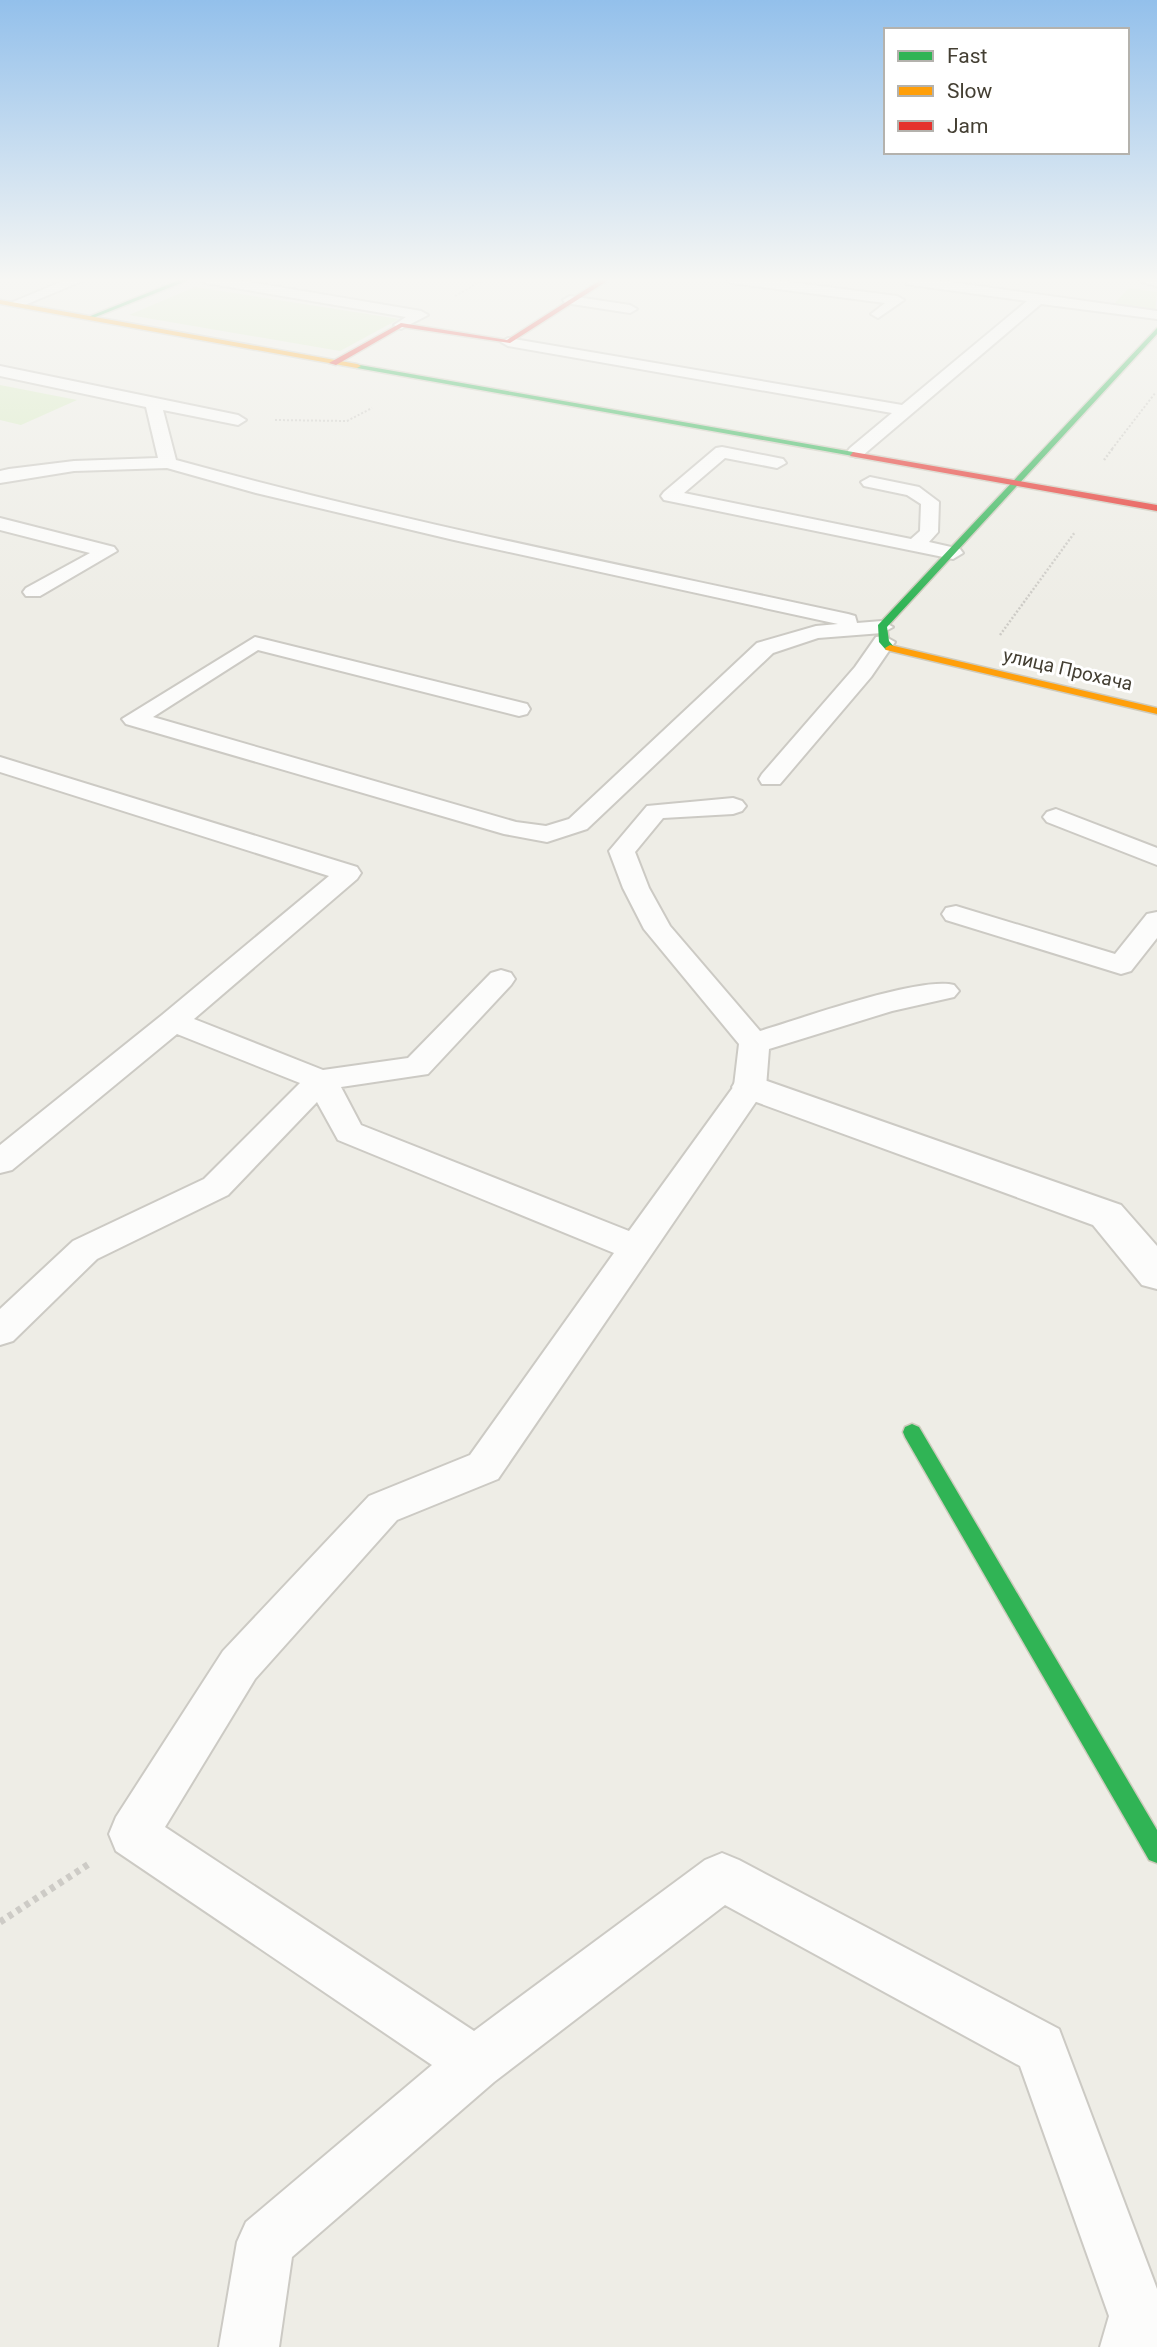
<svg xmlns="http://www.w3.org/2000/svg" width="1157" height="2347" font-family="Roboto,sans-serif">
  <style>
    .green { fill: #d9ebc4 }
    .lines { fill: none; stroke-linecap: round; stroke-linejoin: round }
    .lane-casing { stroke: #cccac4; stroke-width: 4 }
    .street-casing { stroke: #cccac4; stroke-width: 4 }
    .fast-casing { stroke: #cecbbd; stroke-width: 3 }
    .slow-casing { stroke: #cecbbd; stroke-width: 3 }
    .jam-casing { stroke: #cecbbd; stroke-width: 3 }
    .path-far2 { stroke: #cdcbc6; stroke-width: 2; stroke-dasharray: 2 2; stroke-linecap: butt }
    .path-far1 { stroke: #cdcbc6; stroke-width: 2.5; stroke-dasharray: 2 2; stroke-linecap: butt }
    .path { stroke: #cdcbc6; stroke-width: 7; stroke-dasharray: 5 5; stroke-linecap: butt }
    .lane { fill: #fcfcfb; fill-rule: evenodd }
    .street { fill: #fcfcfb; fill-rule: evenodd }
    .fast { fill: #30b455; fill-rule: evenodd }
    .slow { fill: #ff9f0a; fill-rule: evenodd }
    .jam { fill: #e5322d; fill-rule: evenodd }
    .labels { text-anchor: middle; stroke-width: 6; stroke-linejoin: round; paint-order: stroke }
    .far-street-label { font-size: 19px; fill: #443f33; stroke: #fff }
  </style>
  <rect width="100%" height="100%" fill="#eeede6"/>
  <g class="green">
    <path d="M195,287L399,319L340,351L129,315Z"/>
    <path d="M1129,288L1157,292L1155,313L1111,307Z"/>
    <path d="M0,385L77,400L21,425L0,420Z"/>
  </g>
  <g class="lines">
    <g class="lane-casing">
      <g id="lane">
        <path d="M68,279H87L20,307L8,304Z"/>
        <path d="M200,279H232L421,311L428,315L401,329L394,325L406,317L206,283Z"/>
        <path d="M725,279H765L897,296L904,300L878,318L871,314L885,303L731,283Z"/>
        <path d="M906,279H928L1157,311V319L1041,304L862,456L856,457L847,452L850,448L892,413L508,346L501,342L508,338L902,405L1027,301L912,285L907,284Z"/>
        <path d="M570,296L630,305L637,309L630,313L565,303L563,300Z"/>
        <path d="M0,366L238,415L246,420L238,425L163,410L176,460C397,521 623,565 848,614L855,616L857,623L882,621L893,627L882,633L818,638L773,653L587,829L547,842L504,834L126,724L122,719L255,637L527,704L530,709L527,714L519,716L258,650L153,717L516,822L546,826L569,819L757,643L816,626L838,624L454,540L256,493L167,468L74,471L0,483V471L9,469L74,461L158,458L146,407L0,376Z"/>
        <path d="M722,447L783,459L786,463L777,468L725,458L684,493L911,539L920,531L921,504L907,495L864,486L861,482L870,477L919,487L939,502L938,532L929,542L960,549L963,553L953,559L664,500L661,496L664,492L716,448Z"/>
        <path d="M0,518L114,547L117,551L40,596H26L23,592L26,588L90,553L0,530Z"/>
        <path d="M884,636L895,642L871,677L780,784H762L759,779L762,774L855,667L876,637Z"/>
        <path d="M0,757L357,867L361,873L357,879L194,1019L323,1070L408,1058L491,973L501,970L511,973L515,979L511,985L428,1074L341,1087L361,1125L629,1231L734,1086L739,1044L644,929L623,888L609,851L647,806L733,798L742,801L746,806L742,811L733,814L663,818L635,852L649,888L670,926L760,1031C800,1019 920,976 954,985L959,991L954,997L892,1011L769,1049L766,1087L498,1479L397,1520L255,1679L165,1827L474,2031L705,1860L722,1853L739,1860L1059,2029L1157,2289V2347H1100L1109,2316L1020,2066L725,1905L494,2082L292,2257L279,2347H219L237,2242L246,2222L432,2065L116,1851L109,1834L116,1817L223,1651L369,1496L470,1455L614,1253L338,1140L317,1102L228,1195L97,1259L13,1341L0,1345V1309L73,1241L204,1179L300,1083L177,1034L12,1170L0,1173V1145L162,1015L329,876L0,772Z"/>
        <path d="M1056,809L1157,848V865L1047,822L1043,817L1047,812Z"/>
        <path d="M956,906L1115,954L1147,914L1157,912V938L1131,971L1121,974L946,920L942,914L946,908Z"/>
      </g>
    </g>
    <g class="street-casing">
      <g id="street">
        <path d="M1139,279H1157V286L1142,282Z"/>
        <path d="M750,1075L1121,1205L1157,1246V1289L1142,1285L1093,1225L737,1095L732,1087L737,1079Z"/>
      </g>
    </g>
    <g class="fast-casing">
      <g id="fast">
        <path d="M182,279H191L93,318L88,317Z"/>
        <path d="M1157,328V334L887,627L889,641L895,648L886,650L879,642L878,625Z"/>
        <path d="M354,364L853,452L857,454L853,456L357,368Z"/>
        <path d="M912,1424L919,1427L1157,1830V1863L1149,1860L905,1437L903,1432L905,1427Z"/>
      </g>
    </g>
    <g class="slow-casing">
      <g id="slow">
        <path d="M0,300L357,364L361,366L357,368L0,304Z"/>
        <path d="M890,645L1157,708V714L886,650L885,648Z"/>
      </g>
    </g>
    <g class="jam-casing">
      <g id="jam">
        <path d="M602,279H610L510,343L402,327L336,365L329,363L401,323L507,340Z"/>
        <path d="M853,452L1157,505V511L850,456Z"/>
      </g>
    </g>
    <g class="path-far2">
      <path d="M455,296L485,279"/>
      <path d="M275,420L347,421L372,408"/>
      <path d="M1112,449L1156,392"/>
    </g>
    <g class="path-far1">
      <path d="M1104,460L1113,448"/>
      <path d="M1000,635L1075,532"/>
    </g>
    <path class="path" d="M0,1922L89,1864"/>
    <use href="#lane" class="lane"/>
    <use href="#street" class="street"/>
    <use href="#fast" class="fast"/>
    <use href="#slow" class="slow"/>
    <use href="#jam" class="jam"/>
  </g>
  <linearGradient id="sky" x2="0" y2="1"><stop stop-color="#93c0eb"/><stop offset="0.46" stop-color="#f7f7f4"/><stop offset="1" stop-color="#f7f7f4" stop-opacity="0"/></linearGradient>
  <rect width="1157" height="608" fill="url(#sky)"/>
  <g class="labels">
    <g class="far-street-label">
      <text transform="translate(1068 669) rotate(13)" y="7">улица Прохача</text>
    </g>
  </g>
  <rect x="884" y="28" width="245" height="126" fill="#ffffff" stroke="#b4b2ad" stroke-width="2"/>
  <rect x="898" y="51" width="35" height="10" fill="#30b455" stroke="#b4b2ad" stroke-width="2"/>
  <text x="947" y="63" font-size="21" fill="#443f33">Fast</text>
  <rect x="898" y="86" width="35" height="10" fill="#ff9f0a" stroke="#b4b2ad" stroke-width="2"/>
  <text x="947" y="98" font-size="21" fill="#443f33">Slow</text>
  <rect x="898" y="121" width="35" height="10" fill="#e5322d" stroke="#b4b2ad" stroke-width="2"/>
  <text x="947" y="133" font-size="21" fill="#443f33">Jam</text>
</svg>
